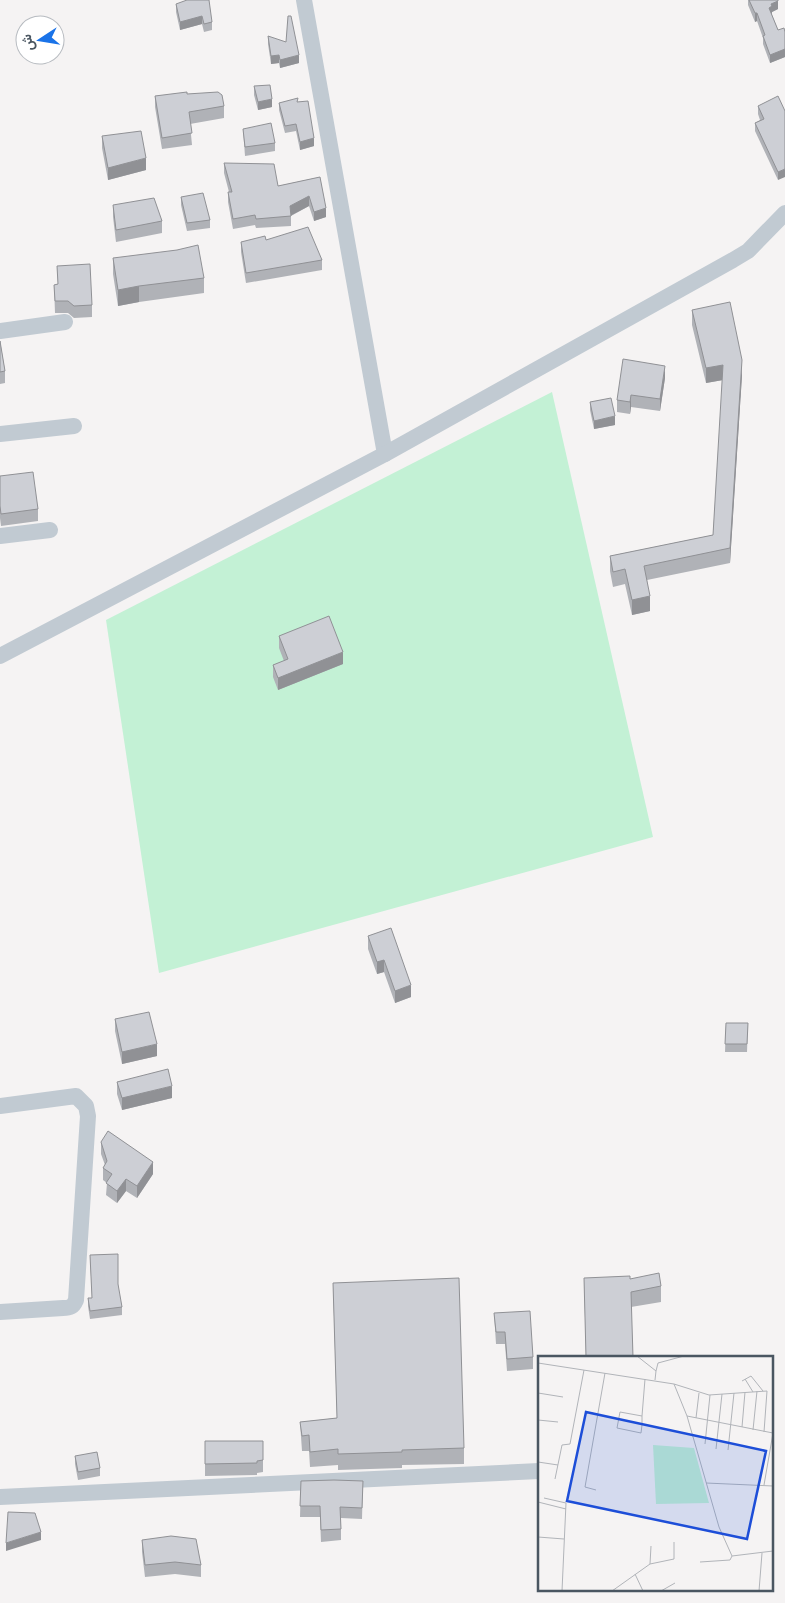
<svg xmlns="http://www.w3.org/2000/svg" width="785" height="1603" font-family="Ubuntu,Vazirmatn,sans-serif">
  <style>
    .green { fill: #c3f1d5 }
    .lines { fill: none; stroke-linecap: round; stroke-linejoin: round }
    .minor { stroke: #c1cad2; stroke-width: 16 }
    .wall { fill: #b0b2b7 }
    .shaded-wall { fill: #909195 }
    .building { fill: #cdcfd5; stroke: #909195 }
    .inset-road { fill: none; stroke: #b1b4b9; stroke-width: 1 }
    .view { fill: #1d4ed8; fill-opacity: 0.15; stroke: #1d4ed8; stroke-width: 2.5 }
    .inset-edge { fill: none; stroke: #4a5661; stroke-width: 2.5 }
  </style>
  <rect width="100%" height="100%" fill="#f5f3f3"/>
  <path class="green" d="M552,392L653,837L159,973L106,620Z"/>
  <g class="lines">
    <g class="minor">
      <path d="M304,0L385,454"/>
      <path d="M0,331L65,322"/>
      <path d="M0,434L74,426"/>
      <path d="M0,536L50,530"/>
      <path d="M0,656L385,454L733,260L748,251L785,213"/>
      <path d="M0,1106L76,1096L86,1106L88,1116L76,1300C73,1307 70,1308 63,1308L0,1312"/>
      <path d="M0,1497L539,1471"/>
    </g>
  </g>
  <g class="wall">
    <path d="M748,0H778V9L772,12V15L778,30L785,32V57L770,63L763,44V38L757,21L755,22L748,5Z"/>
    <path d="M176,4L212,22V30L204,32L202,24L180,30L176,12Z"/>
    <path d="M268,36L299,63L280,68L279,63L271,64L268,44Z"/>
    <path d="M254,86L272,107L258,110L254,95Z"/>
    <path d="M187,94L224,106V118L190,124L192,145L162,149L155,107V96Z"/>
    <path d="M298,102L314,146L300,150L296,131L285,133L279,110V103Z"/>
    <path d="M758,106L785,111L778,180L755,131V123L760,120L758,114Z"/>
    <path d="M243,129L275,143V151L245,156Z"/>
    <path d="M102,136L146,170L108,180L102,148Z"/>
    <path d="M224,163L278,186L320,177L326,217L314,221L309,206L291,216V226L256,228L255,225L233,229L228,202V192H229L224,173Z"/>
    <path d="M181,197L210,220V228L187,231L181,205Z"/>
    <path d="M113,205L162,221V233L116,242L113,217Z"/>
    <path d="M266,240L322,260V270L246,283L241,252V242Z"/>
    <path d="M113,258L204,278V293L139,302L118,306L113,274Z"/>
    <path d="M57,266L92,305V317L74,318L68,313H55L54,285L58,284Z"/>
    <path d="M692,310L742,375L730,563L647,580L650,611L632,615L625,584L613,587L610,571V556L713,535L723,380L706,383L692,325Z"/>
    <path d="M0,341L5,371V383L0,384Z"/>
    <path d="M665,378L660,411L631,407L630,414L617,412V400Z"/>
    <path d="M590,402L615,425L594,429L590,410Z"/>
    <path d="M0,476L38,509V521L1,526L0,518Z"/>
    <path d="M279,636L343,664L278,690L273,677V665L284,661L279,648Z"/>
    <path d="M368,936L411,997L395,1003L384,972L377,974L368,949Z"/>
    <path d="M115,1019L157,1056L122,1064L115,1031Z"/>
    <path d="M726,1023H748L747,1052H725Z"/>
    <path d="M117,1082L172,1098L122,1110L117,1094Z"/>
    <path d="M101,1142L153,1174L137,1198L126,1191L117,1203L106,1195L107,1183L103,1180V1168L105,1165L101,1154Z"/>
    <path d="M90,1255L122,1307V1315L90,1319L88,1306V1298H92Z"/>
    <path d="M584,1278L661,1286V1302L631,1307L633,1357H586Z"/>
    <path d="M333,1283L464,1448V1464L402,1465V1468L338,1470V1465L310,1467L309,1451H302L300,1422L337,1418Z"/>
    <path d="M494,1313L533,1357V1369L507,1371L505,1344H496Z"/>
    <path d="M205,1441H263V1472L257,1473V1475L205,1476Z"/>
    <path d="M75,1456L100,1468V1476L78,1480L75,1464Z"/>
    <path d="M301,1481H363L362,1519L341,1518V1540L321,1542L320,1517H300Z"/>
    <path d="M142,1540L201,1565V1577L175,1574L145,1577L142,1552Z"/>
  </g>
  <g class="shaded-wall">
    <path d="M778,1V9L772,12V14L769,16V8L771,4Z"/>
    <path d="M755,13H757V21L755,22Z"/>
    <path d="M202,16V24L180,30V22Z"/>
    <path d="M785,49V57L770,63V55Z"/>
    <path d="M279,55V63L271,64V56Z"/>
    <path d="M299,55V63L280,68V60Z"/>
    <path d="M272,99V107L258,110V102Z"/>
    <path d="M314,138V146L300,150V142Z"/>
    <path d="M146,158V170L108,180V168Z"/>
    <path d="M785,169V177L778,180V172Z"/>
    <path d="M309,196V206L290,216V206Z"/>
    <path d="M326,208V217L314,221V212Z"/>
    <path d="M139,286V302L118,306V290Z"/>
    <path d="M742,360V375L730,563V548Z"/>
    <path d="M723,365V380L706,383V368Z"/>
    <path d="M665,366V378L660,411V399Z"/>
    <path d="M631,395V407L630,414V402Z"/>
    <path d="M615,416V425L594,429V421Z"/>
    <path d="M650,596V611L632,615V600Z"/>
    <path d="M343,652V664L278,690V678Z"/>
    <path d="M384,960V972L377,974V962Z"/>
    <path d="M411,985V997L395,1003V991Z"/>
    <path d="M157,1044V1056L122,1064V1052Z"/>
    <path d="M172,1086V1098L122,1110V1098Z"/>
    <path d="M153,1162V1174L137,1198V1186Z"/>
    <path d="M126,1179V1191L117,1203V1191Z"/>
    <path d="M41,1532V1540L6,1551V1543Z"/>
  </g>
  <g class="building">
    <path d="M187,0H209L212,22L204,24L202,16L180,22L176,4Z"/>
    <path d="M749,0H778V1L771,4L772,6L769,8L778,30L784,28L785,32V49L770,55L763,36L765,35L757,13H755Z"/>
    <path d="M288,16H291L299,55L280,60L279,55L271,56L268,36L286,42Z"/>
    <path d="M270,85L272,99L258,102L254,86Z"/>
    <path d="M187,92V94L218,92L222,95L224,106L189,112L192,133L162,138L155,96Z"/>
    <path d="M778,96L785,111V169L778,172L755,123L764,119L758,106Z"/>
    <path d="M298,98L297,102L308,101L314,138L300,142L296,124L285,126L279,103Z"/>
    <path d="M271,123L275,143L245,147L243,129Z"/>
    <path d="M141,131L146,158L108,168L102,136Z"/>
    <path d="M224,163L274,164L278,186L320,177L326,208L314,212L309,196L290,206L291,216L256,219L255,215L233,219L228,192H232Z"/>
    <path d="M203,193L210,220L187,223L181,197Z"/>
    <path d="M154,198L162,221L116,230L113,205Z"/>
    <path d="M308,227L322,260L246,273L241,242L265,236L266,240Z"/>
    <path d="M198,245L204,278L139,286L118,290L113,258L177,250Z"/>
    <path d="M90,264L92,305L74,306L68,301H55L54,285L58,284L57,266Z"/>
    <path d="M730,302L742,360L730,548L644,566L650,596L632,600L625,569L613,572L610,556L713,535L723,365L706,368L692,310Z"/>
    <path d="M0,341L5,371L0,372Z"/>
    <path d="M623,359L665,366L660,399L631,395L630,402L617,400Z"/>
    <path d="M611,398L615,416L594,421L590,402Z"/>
    <path d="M33,472L38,509L1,514L0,506V476Z"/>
    <path d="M329,616L343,652L278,678L273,665L288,659L279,636Z"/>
    <path d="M391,928L411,985L395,991L384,960L377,962L368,936Z"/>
    <path d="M149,1012L157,1044L122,1052L115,1019Z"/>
    <path d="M726,1023H748L747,1044H725Z"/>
    <path d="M168,1069L172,1086L122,1098L117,1082Z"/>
    <path d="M108,1131L153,1162L137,1186L126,1179L117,1191L106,1183L112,1174L103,1168L107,1161L101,1142Z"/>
    <path d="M118,1254V1284L122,1307L90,1311L88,1298H92L90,1255Z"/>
    <path d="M659,1273L661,1286L631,1292L633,1357H586L584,1278L630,1276V1279Z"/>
    <path d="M459,1278L464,1448L402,1450V1452L338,1454V1449L310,1452L309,1435L302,1436L300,1422L337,1418L333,1283Z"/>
    <path d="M530,1311L533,1357L507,1359L505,1332H496L494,1313Z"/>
    <path d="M205,1441H263V1460L257,1461V1463L205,1464Z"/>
    <path d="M97,1452L100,1468L78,1472L75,1456Z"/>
    <path d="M334,1480L363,1481L362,1508L340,1507L341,1529L321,1530L320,1506H300L301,1481Z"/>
    <path d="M8,1512L35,1513L41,1532L6,1543Z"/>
    <path d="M171,1536L196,1539L201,1565L175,1562L145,1565L142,1540Z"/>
  </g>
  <g transform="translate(538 1356)">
    <rect width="235" height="235" fill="#f5f3f3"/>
    <path d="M115,89L156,92L171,147L118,148Z" fill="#c3f1d5"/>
    <path class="inset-road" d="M99,0L118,15L117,24M0,7L136,28L149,60L181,171L194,200M118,15L120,7L146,0M207,23L215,36M204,25L213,20L225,35M136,28L171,39L229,35L226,76M0,37L25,41M104,60L82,56L79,72L103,77L104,69V60L107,23M149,60L235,77L226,129M158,62L161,37M0,64L20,66M204,71L207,36M215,74L219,35M167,88L172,39M178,93L184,38M190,94L196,37M0,106L20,109M17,123L24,89L32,88L46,14M168,127L235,130M58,134L47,131L67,17M6,142L28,147L24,235M0,146L28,153M0,181L26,183M162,206L192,204L194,200L235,195M112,208L113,190M97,218L105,235M74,235L112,208L136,203V186M123,235L137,227M221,235L224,197"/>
    <path class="view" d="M48,56L228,95L209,183L29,145Z"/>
    <rect width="235" height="235" class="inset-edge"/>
  </g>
  <g transform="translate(40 40) rotate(258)"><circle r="24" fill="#ffffff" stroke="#b7bbc0"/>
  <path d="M0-4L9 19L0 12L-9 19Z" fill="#1a73e8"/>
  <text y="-8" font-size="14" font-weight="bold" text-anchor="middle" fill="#4a5661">ش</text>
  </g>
</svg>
